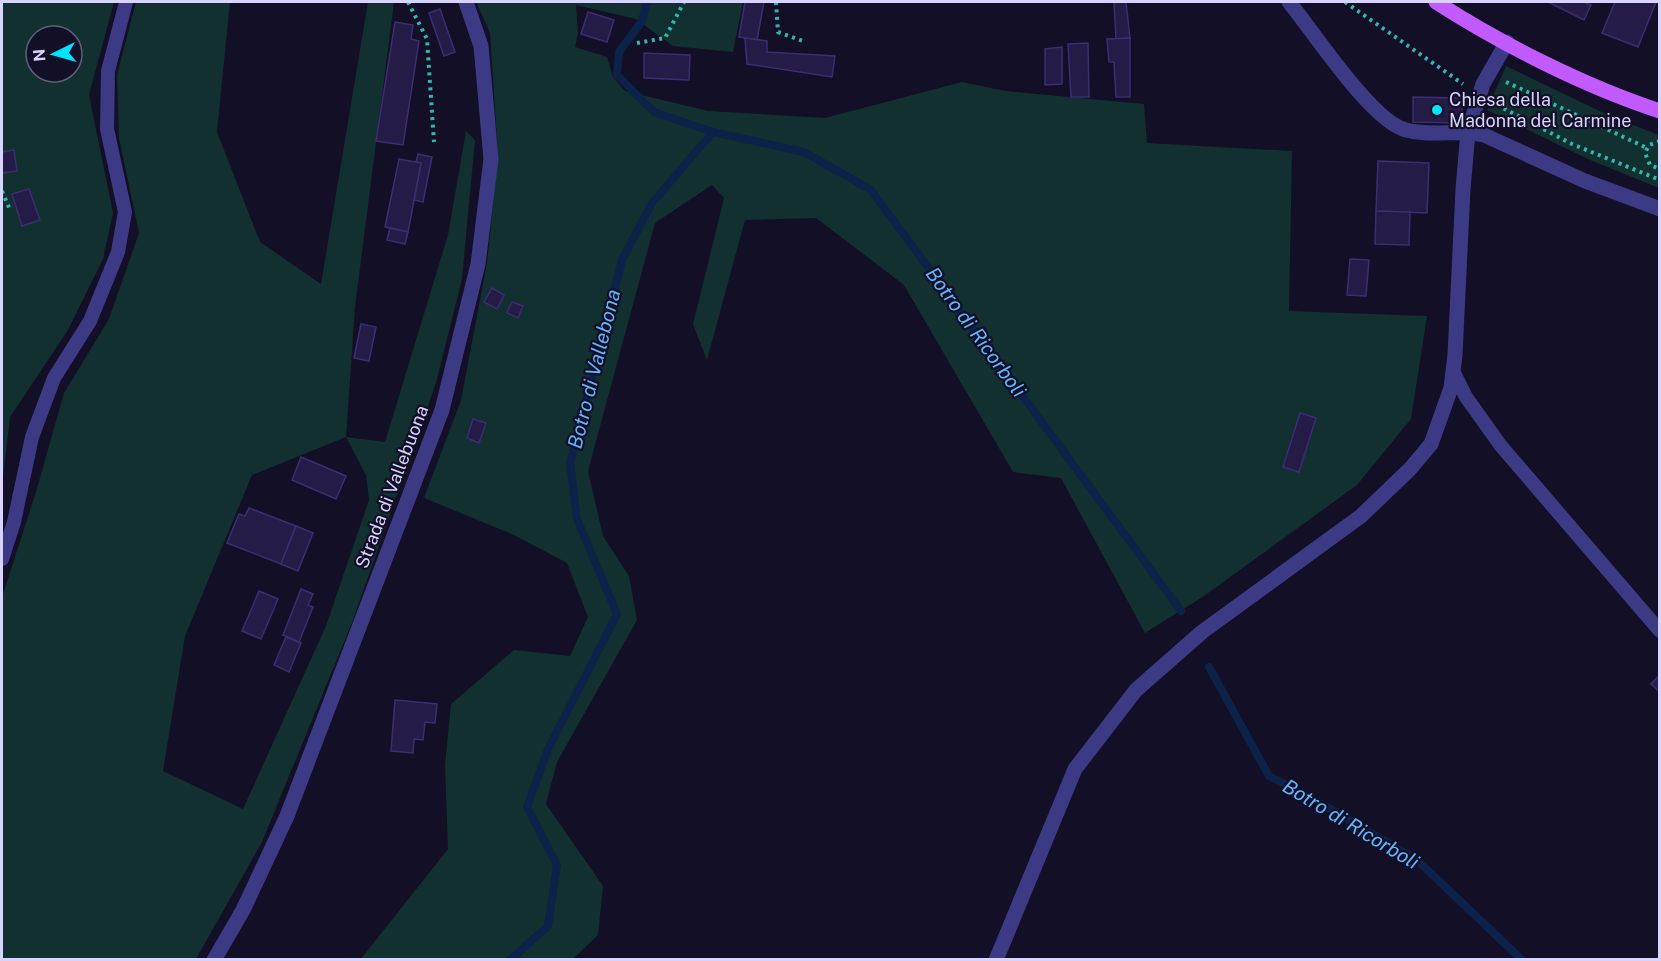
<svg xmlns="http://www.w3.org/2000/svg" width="1661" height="961" font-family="'Public Sans',sans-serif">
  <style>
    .green { fill: #12302f; fill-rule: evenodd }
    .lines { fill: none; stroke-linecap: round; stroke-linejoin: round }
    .stream { stroke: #0c2248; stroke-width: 8 }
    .building { fill: #241b47; stroke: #3b2d73; stroke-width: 1.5 }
    .path { stroke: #2fb8b0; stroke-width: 4; stroke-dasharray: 3 4.5; stroke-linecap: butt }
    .service { stroke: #3d3a85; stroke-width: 14 }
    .minor { stroke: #3d3a85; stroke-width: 15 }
    .primary { stroke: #c25bff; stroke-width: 15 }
    .poi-dot { fill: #00e5ff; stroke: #130f26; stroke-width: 2 }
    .labels { text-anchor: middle; stroke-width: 4.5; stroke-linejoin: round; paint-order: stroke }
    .poi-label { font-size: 18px; fill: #d9d4ff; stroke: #130f26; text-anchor: start }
    .street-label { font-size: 18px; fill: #d9d4ff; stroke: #130f26 }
    .water-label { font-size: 20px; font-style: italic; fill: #62b6ff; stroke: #130f26 }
  </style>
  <rect width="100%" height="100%" fill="#130f26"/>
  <g class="green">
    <path d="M2,2H114L89,95L113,213L103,259L68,330L10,417L2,485ZM36,36H72V72H36Z"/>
    <path d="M136,2H230L217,132L260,242L321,284L368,2H394L355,307L346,437L385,442L448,235L466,131L475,140L462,279L436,383L353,620L262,842L196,959H2V597L36,492L64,393L109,319L139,233L119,138L117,75ZM346,437L366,475L369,500L326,626L243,809L163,771L185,636L252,475Z"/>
    <path d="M476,2H743L733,52L673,46L636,19L576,5L578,33L575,47L607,57L613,77L625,91L708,111L825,118L962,82L1005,91L1144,104L1147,143L1292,151L1289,311L1427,316L1411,419L1357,485L1204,596L1145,633L1061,478L1013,472L904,285L816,218L745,220L707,360L693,324L724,198L712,185L655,223L588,471L603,536L629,576L637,620L557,762L546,804L603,886L598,935L573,959L360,960L448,849L445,765L451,704L514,650L570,656L588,617L567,563L514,535L424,498L461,400L487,263L498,155L490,33Z"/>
    <path d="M1506,66L1608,115L1659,135V188L1590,160L1487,110Z"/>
  </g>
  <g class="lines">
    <g class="stream">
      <path d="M713,132L804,152L871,190L1181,611"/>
      <path d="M1209,667L1269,776L1329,808L1417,860L1522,960"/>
      <path d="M510,960L548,926L557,865L527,807L548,749L617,614L577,519L570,463L622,260L652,203L713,132L654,112L617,75L619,52L642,21L647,2"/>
    </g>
  </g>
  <g class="building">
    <path d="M745,2H764L757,40L739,37Z"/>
    <path d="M1114,2H1126L1130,38L1116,39Z"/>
    <path d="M1548,2H1584L1591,5L1584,20Z"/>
    <path d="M1615,2H1656L1638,47L1602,33Z"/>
    <path d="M440,9L455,52L444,56L429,13Z"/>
    <path d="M588,12L614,20L607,42L581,34Z"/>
    <path d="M395,22L413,25L411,39L419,41L403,145L376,141Z"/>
    <path d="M745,38L767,41V52L835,56L832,77L747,64Z"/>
    <path d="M1130,38V97H1116L1114,62H1109L1107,39Z"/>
    <path d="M1088,43L1089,97H1071L1068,44Z"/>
    <path d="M1062,47V84L1045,85V49Z"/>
    <path d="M644,53L690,55L689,80L644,78Z"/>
    <path d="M1413,97L1462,98V123L1413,122Z"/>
    <path d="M14,150L17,171L2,173V152Z"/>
    <path d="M418,154L432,157L423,202L414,200L421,163L416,162Z"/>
    <path d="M399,159L421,163L408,232L385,227Z"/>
    <path d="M1378,161L1429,163L1427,213L1376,211Z"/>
    <path d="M29,189L40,220L22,226L12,194Z"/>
    <path d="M1376,211L1410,212L1409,245L1375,244Z"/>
    <path d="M390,228L408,232L405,244L387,240Z"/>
    <path d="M1350,259L1369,260L1366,296L1347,295Z"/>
    <path d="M492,288L504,295L497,309L484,302Z"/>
    <path d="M512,302L523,306L518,318L507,313Z"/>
    <path d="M361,324L376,327L369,361L354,358Z"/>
    <path d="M1300,413L1316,418L1299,472L1283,467Z"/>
    <path d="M473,419L486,423L479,443L467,438Z"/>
    <path d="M301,457L346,476L336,499L292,480Z"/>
    <path d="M249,508L296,526L281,564L227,543L239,514L245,516Z"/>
    <path d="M296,526L313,533L298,571L281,564Z"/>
    <path d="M301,589L313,594L308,605L313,607L299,642L283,635Z"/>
    <path d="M259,591L278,599L261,639L242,631Z"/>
    <path d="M286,637L301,643L289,672L274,665Z"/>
    <path d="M1660,675V692L1651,684Z"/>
    <path d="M395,700L437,704L435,723L425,722L423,740L414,739L413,753L391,751Z"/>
  </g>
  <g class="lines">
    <g class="path">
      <path d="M408,2L427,39L434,142"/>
      <path d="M776,2L778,32L803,41"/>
      <path d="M1345,2L1463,84"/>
      <path d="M637,43L665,38L684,2"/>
      <path d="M1506,82L1647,148"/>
      <path d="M1497,105L1572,144L1660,180"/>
      <path d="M1660,141L1649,145L1645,153L1650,165L1660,169"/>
      <path d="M2,191L10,210"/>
    </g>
    <g class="service">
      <path d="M1453,371L1466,397L1501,446L1660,631"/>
      <path d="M2,559L14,522L32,437L54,378L90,321L118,252L125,212L107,129L108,71L126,2"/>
    </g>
    <g class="minor">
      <path d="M1289,2C1313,31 1372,122 1406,130C1432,137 1459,129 1484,135L1585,181L1660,209"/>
      <path d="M214,960L243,910L287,816L442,410L478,264L491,159L481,46L466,2"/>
      <path d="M996,960L1075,769L1136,690L1202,632L1361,516L1410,469L1431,444L1451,388L1455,355L1463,189L1468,132L1483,84L1507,42"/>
    </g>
    <path class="primary" d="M1436,2C1501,44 1586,87 1660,111"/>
  </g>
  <circle class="poi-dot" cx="1437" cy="110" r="6"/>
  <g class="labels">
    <g class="poi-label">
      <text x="1449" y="106">Chiesa della<tspan x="1449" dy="21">Madonna del Carmine</tspan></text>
    </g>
    <g class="street-label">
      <text transform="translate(392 487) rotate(-69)" y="6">Strada di Vallebuona</text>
    </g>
    <g class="water-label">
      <text transform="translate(976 332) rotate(54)" y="7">Botro di Ricorboli</text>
      <text transform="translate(594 369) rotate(-76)" y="7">Botro di Vallebona</text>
      <text transform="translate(1351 824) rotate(31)" y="7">Botro di Ricorboli</text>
    </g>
  </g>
  <rect width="1661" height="961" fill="none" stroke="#d9d4ff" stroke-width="6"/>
  <g transform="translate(54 54) rotate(265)"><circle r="28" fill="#130f26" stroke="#625e7d" stroke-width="1.5"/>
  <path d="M0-4.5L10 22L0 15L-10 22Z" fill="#00e5ff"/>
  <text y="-9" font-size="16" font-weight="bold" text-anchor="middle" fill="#d9d4ff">N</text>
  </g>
</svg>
